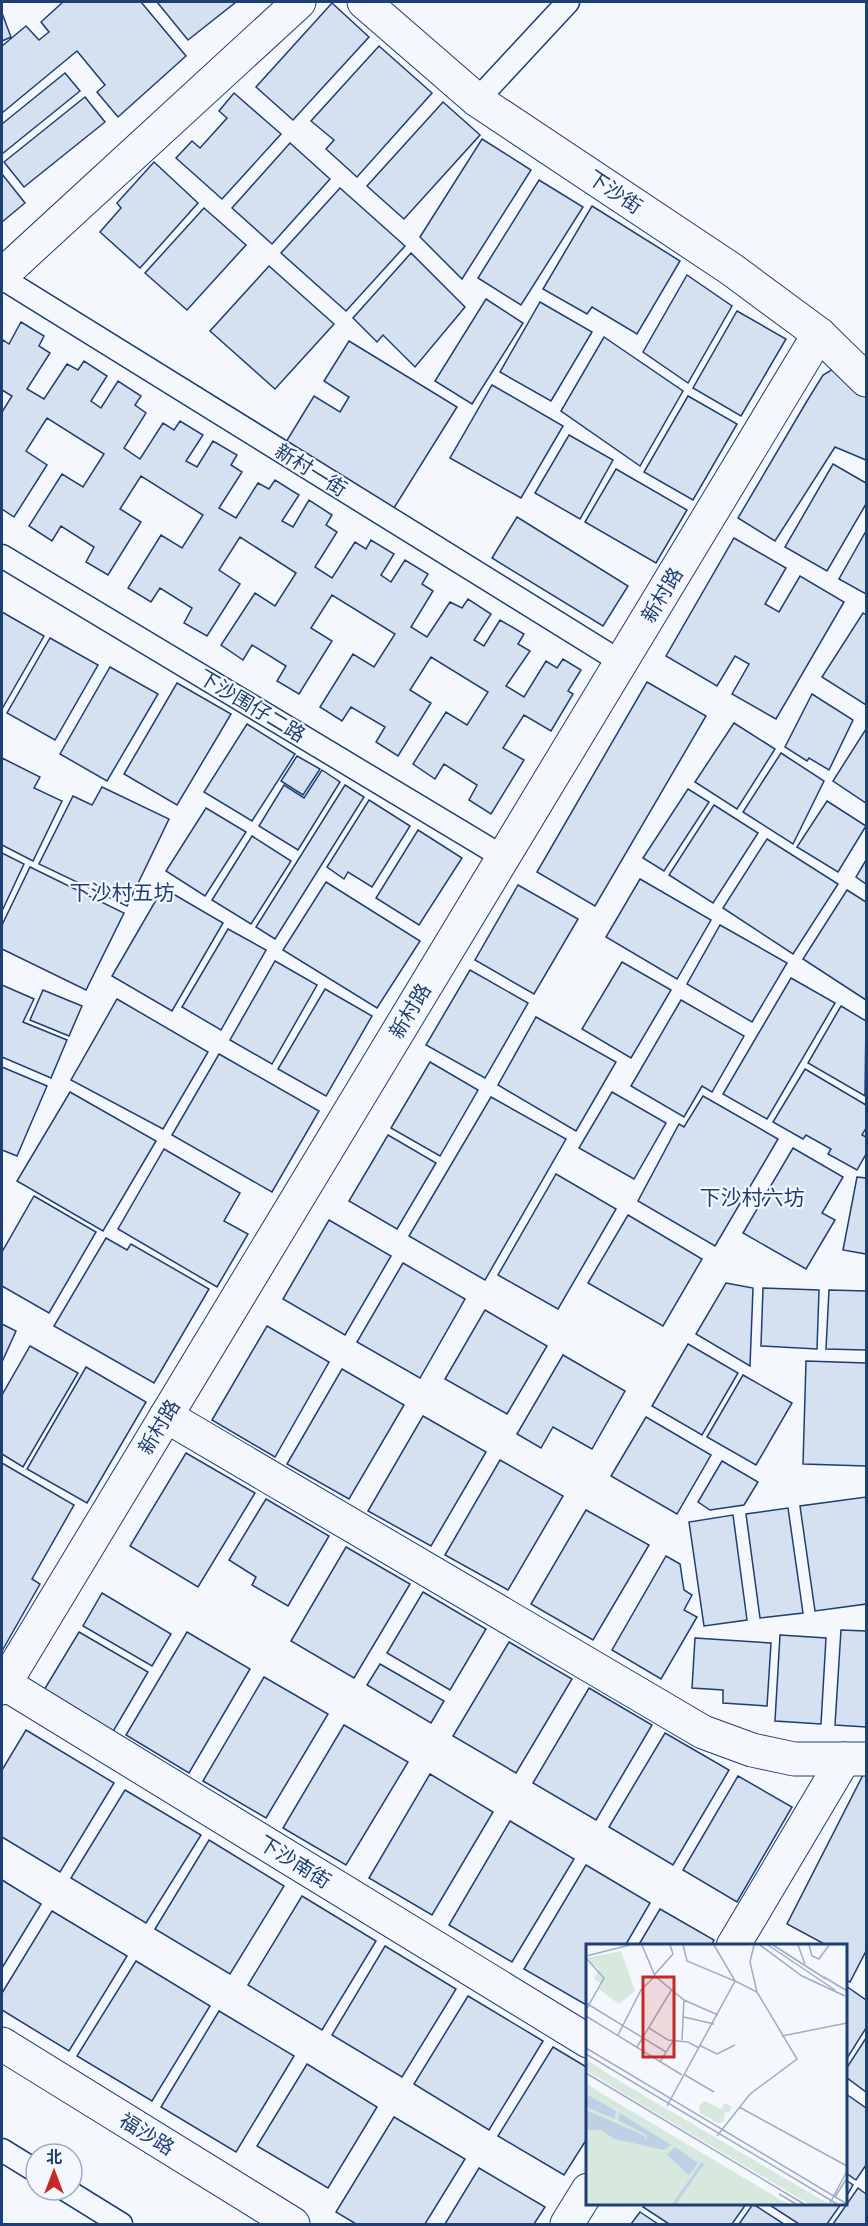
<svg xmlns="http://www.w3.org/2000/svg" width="868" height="2226" font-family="'Archivo Narrow','Noto Sans SC',sans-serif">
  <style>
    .building { fill: #d5e0f0; stroke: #1d3f73; stroke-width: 1.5 }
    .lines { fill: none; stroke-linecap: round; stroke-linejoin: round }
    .service-casing { stroke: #1d3f73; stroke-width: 25 }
    .minor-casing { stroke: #1d3f73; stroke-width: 35 }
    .service { stroke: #f4f7fb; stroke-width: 22 }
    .minor { stroke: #f4f7fb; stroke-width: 33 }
    .labels { text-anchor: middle; stroke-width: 4.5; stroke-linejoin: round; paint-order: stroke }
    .street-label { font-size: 20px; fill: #1d3f73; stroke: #f4f7fb }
    .neighbourhood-label { font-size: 21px; fill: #1d3f73; stroke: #f4f7fb }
    .inset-river { fill: none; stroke: #bed0e5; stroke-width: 3 }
    .inset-road { fill: none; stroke: #9eadc5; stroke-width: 1.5 }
    .view { fill: #c62828; fill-opacity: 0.15; stroke: #c62828; stroke-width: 3 }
    .inset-edge { fill: none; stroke: #1d3f73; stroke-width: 3 }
  </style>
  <rect width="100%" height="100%" fill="#f4f7fb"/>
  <g class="building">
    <path d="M63,2H141L186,56L118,117L97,92L105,85L77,51L2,113V46L26,26L39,40L49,32L41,22Z"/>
    <path d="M157,2H236L188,40Z"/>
    <path d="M332,3L369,37L293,120L256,87Z"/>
    <path d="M2,13L11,37L2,41Z"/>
    <path d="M379,46L432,93L357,177L326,149L334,140L311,121Z"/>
    <path d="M65,73L80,91L2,154V124Z"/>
    <path d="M234,93L281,134L222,199L176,158L192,141L200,148L227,118L219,111Z"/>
    <path d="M85,97L105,122L24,187L4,162Z"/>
    <path d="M443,102L480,135L404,219L367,186Z"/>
    <path d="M482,139L531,170L462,279L420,237Z"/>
    <path d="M290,143L330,179L272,244L232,208Z"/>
    <path d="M154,162L198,203L140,268L100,232L121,208L117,203Z"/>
    <path d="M2,174L25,203L2,222Z"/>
    <path d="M539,180L583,207L521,305L478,278Z"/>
    <path d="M340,188L405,246L346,311L281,253Z"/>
    <path d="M592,206L680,261L637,334L592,307L587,314L543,289Z"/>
    <path d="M204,208L246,245L187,310L145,273Z"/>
    <path d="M411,253L465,307L415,367L383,335L377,342L353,318Z"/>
    <path d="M269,266L334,324L275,389L210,331Z"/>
    <path d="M687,275L732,306L688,383L643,352Z"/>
    <path d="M486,299L523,323L472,404L435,381Z"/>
    <path d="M540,302L592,332L551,401L500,372Z"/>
    <path d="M737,311L786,339L741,416L693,388Z"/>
    <path d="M21,322L44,336L39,346L50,353L27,389L44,399L67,364L78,370L84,361L107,376L91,401L101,408L118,381L141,396L135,405L146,413L124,448L140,459L163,423L174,430L180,421L203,435L186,461L197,467L213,441L237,455L231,465L242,472L219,508L236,518L258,483L269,489L275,480L299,495L282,521L293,527L309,500L332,515L326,525L337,532L315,567L332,578L355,542L366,549L371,540L394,554L381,575L391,582L405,560L428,574L422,584L433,591L411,627L427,637L450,602L462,608L468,599L491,614L474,640L484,646L500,620L524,634L518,644L530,651L506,686L524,697L546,661L557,668L563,659L581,670L568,691L573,694L551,731L524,715L503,748L524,760L491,814L469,800L477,785L444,764L435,779L413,764L446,712L467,725L488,692L431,657L410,690L431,703L398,756L376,742L385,727L351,707L342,721L320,707L353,654L374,667L395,634L332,595L311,628L332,641L299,694L277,681L286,666L252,645L243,660L221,645L255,593L275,606L296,573L240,537L219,570L240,584L207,636L184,623L192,608L160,588L151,602L128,588L161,535L182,548L203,515L141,476L120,509L141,522L108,575L86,562L94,547L61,526L52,541L29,526L62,474L83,487L104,454L47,418L26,451L47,465L14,517L2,509V412L12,396L2,390V343L3,340L9,344Z"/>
    <path d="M604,337L683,391L640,466L561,411Z"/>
    <path d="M349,341L457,407L394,508L286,442L314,396L340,412L349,397L324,381Z"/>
    <path d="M833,369L866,388V460L835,447L775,541L738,518L807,401L823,375Z"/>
    <path d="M492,385L563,426L521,498L450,458Z"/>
    <path d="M688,396L737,424L693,500L644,472Z"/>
    <path d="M569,435L613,460L580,519L535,493Z"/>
    <path d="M833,464L866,483V504L827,571L785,547Z"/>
    <path d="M616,469L687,510L656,563L585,522Z"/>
    <path d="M517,517L628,586L603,626L492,558Z"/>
    <path d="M866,531V594L839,579Z"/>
    <path d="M734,538L786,568L765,604L779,612L800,576L844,602L776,719L732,694L749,664L735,656L717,686L666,656Z"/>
    <path d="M2,612L44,636L2,709Z"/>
    <path d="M863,613L866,615V705L822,677Z"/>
    <path d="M50,638L98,665L55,740L7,713Z"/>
    <path d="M110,667L158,694L107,781L60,754Z"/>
    <path d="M647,682L706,716L595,906L537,872Z"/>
    <path d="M177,683L231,714L177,805L124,774Z"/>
    <path d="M812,694L853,720L829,770L809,758L807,761L785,747Z"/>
    <path d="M734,723L775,749L737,809L695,782Z"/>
    <path d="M247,724L295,754L252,821L204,792Z"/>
    <path d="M866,729V803L833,781Z"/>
    <path d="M781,753L824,781L793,844L743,812Z"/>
    <path d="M297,756L320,769L303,795L281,781Z"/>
    <path d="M2,758L40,777L34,788L62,801L33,861L2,845Z"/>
    <path d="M322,770L340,782L298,850L259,826L284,785L304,798Z"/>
    <path d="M345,785L364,797L275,939L256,927Z"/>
    <path d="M102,787L169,819L127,906L39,864L73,796L92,805Z"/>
    <path d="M688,789L709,802L664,871L643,858Z"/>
    <path d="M369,800L410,826L372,887L348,872L344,879L327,867Z"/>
    <path d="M827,801L866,826L838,872L797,847Z"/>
    <path d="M714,805L758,833L713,903L669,875Z"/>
    <path d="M206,808L246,832L205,896L166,871Z"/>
    <path d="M418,830L462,858L419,925L376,898Z"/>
    <path d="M252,836L291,861L251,924L212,900Z"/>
    <path d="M767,839L838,884L793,954L723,908Z"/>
    <path d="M2,853L24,864L2,911Z"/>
    <path d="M866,860V884L856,877Z"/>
    <path d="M30,867L124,913L86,990L2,949V925Z"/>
    <path d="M640,879L711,920L677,979L606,937Z"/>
    <path d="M326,882L420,941L377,1008L283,950Z"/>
    <path d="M518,885L578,919L534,994L475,960Z"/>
    <path d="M163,888L223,923L172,1011L112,976Z"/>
    <path d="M847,890L866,902V1000L803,959Z"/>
    <path d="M720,925L787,963L752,1022L687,984Z"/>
    <path d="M228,929L266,950L221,1030L182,1007Z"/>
    <path d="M275,961L317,985L272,1064L230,1040Z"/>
    <path d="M622,962L671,990L631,1058L582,1029Z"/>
    <path d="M470,970L528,1003L485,1078L426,1045Z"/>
    <path d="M791,978L835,1003L767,1119L723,1094Z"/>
    <path d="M2,985L34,999L23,1022L67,1040L51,1078L2,1057Z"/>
    <path d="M325,989L372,1016L326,1096L278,1069Z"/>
    <path d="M43,990L82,1006L69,1036L30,1020Z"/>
    <path d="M117,999L208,1052L163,1129L71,1080Z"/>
    <path d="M681,1000L744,1036L712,1092L702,1086L684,1117L631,1086Z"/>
    <path d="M841,1006L866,1021L865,1096L808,1063Z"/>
    <path d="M536,1017L616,1062L576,1131L498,1085Z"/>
    <path d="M219,1054L319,1111L272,1192L172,1135Z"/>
    <path d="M430,1062L478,1090L440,1156L391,1128Z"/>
    <path d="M2,1067L47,1086L17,1156L2,1150Z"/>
    <path d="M805,1069L866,1105V1128L862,1135L866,1137V1154L857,1170L828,1154L831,1149L806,1135L803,1139L773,1122Z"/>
    <path d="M70,1092L156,1141L103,1231L17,1181Z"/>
    <path d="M612,1092L666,1123L634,1179L579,1148Z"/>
    <path d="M703,1096L778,1139L715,1246L638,1201L679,1124L684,1127Z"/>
    <path d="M491,1097L566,1139L485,1280L409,1236Z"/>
    <path d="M388,1135L436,1163L397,1229L349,1201Z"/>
    <path d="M793,1148L843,1177L822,1213L835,1220L806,1269L743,1233Z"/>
    <path d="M164,1149L240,1193L224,1221L248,1234L217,1287L118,1229Z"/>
    <path d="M556,1174L616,1209L558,1309L498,1275Z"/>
    <path d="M857,1177L866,1178V1254L843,1250Z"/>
    <path d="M34,1196L96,1232L49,1313L2,1286V1252Z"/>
    <path d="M628,1215L702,1259L663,1326L588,1283Z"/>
    <path d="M329,1220L391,1256L345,1335L283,1299Z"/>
    <path d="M106,1238L127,1250L131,1244L209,1289L154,1383L54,1326Z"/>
    <path d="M403,1263L465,1299L420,1378L357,1342Z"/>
    <path d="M726,1283L753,1288L750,1366L696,1334Z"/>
    <path d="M763,1288L819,1290L817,1349L761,1346Z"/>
    <path d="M829,1290L866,1291V1350L826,1349Z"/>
    <path d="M485,1310L547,1346L507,1414L445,1379Z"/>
    <path d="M2,1324L16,1331L2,1362Z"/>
    <path d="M267,1326L329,1362L275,1457L212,1420Z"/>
    <path d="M688,1344L738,1373L702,1435L652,1406Z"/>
    <path d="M30,1346L78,1373L23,1467L2,1454V1395Z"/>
    <path d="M563,1355L625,1391L592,1449L553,1427L541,1448L517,1434Z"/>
    <path d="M806,1361L866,1363V1466L803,1464Z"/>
    <path d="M86,1367L146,1402L87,1503L27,1469Z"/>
    <path d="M342,1369L404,1405L349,1499L287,1464Z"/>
    <path d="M743,1375L792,1403L756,1465L707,1437Z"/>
    <path d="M423,1416L486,1452L431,1546L368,1511Z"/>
    <path d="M646,1417L711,1455L677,1514L611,1476Z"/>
    <path d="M186,1453L255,1493L198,1587L130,1546Z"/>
    <path d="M500,1460L563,1496L508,1590L445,1555Z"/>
    <path d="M722,1461L758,1482L744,1505L710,1510L698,1502Z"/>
    <path d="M2,1463L74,1505L32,1579L40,1584L2,1651Z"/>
    <path d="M866,1497V1604L815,1611L800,1506Z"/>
    <path d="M266,1499L329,1536L288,1606L252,1585L256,1577L229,1560Z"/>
    <path d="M788,1508L803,1613L760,1618L746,1514Z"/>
    <path d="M586,1510L649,1545L593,1640L531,1604Z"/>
    <path d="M733,1515L747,1620L704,1626L689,1522Z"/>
    <path d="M346,1547L410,1584L354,1678L291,1641Z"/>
    <path d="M666,1556L680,1564L684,1590L692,1595L684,1610L697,1617L661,1679L612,1650Z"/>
    <path d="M423,1592L486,1629L450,1690L387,1653Z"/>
    <path d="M102,1593L171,1634L152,1666L83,1626Z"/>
    <path d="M841,1630L866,1631V1727L835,1725Z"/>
    <path d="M79,1632L148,1672L111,1735L41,1695Z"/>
    <path d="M187,1632L250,1669L189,1773L126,1735Z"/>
    <path d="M780,1635L826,1638L821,1724L775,1721Z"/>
    <path d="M695,1638L771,1643L767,1706L723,1703V1690L692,1688Z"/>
    <path d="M509,1642L572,1679L516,1773L453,1736Z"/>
    <path d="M380,1664L444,1701L431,1723L367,1685Z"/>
    <path d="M264,1677L328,1714L266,1818L203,1781Z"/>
    <path d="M589,1688L652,1725L596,1820L533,1783Z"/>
    <path d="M344,1725L408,1762L346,1865L283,1828Z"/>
    <path d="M26,1730L114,1783L60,1872L2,1837V1770Z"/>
    <path d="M665,1733L729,1770L673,1865L609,1827Z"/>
    <path d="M864,1773H866V1951L850,1982L846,1979V1946H828L787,1924Z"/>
    <path d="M430,1774L493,1812L432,1915L369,1878Z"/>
    <path d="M738,1776L792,1807L737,1902L683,1870Z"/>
    <path d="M125,1790L201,1835L146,1923L71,1878Z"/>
    <path d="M510,1821L574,1859L512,1962L449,1925Z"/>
    <path d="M209,1840L284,1886L230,1974L155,1929Z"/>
    <path d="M586,1865L650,1903L625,1946H588V2006L524,1969Z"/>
    <path d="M2,1880L41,1904L2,1968Z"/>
    <path d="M302,1896L376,1941L322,2030L248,1985Z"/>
    <path d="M660,1909L714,1940L711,1946H638Z"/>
    <path d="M52,1911L127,1956L69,2051L2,2010V1993Z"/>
    <path d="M385,1946L456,1989L402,2077L332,2035Z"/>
    <path d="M136,1961L210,2006L152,2101L77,2056Z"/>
    <path d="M846,1986L866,2000V2028L846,2060Z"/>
    <path d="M468,1996L543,2041L489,2130L414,2084Z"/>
    <path d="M219,2011L294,2056L236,2152L161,2107Z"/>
    <path d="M866,2038V2092L846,2077V2069Z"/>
    <path d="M553,2047L588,2068V2137L564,2175L498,2136Z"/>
    <path d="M307,2064L377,2107L328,2188L257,2146Z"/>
    <path d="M846,2094L866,2108V2165L856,2180L846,2173Z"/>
    <path d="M394,2117L465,2159L425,2224H356L336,2212Z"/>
    <path d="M479,2168L545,2207L534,2224H445Z"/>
    <path d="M846,2180L853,2185L846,2197Z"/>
    <path d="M858,2188L866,2194V2224H833Z"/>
    <path d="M645,2204H746L732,2224H669L643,2207Z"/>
    <path d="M753,2204L784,2224H739Z"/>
    <path d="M768,2204H841L827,2224H799Z"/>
    <path d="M640,2212L658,2224H631Z"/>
  </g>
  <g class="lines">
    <g class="service-casing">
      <g id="service">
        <path d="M477,100L568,2"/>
        <path d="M2,278L621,662"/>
        <path d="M2,556L503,857"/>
        <path d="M2,2150L36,2171"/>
        <path d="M66,2190L121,2224"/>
      </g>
    </g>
    <g class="minor-casing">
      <g id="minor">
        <path d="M364,2L477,100L731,269L819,334L866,380"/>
        <path d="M2,275L299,2"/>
        <path d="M166,1416L703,1732L752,1750L794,1759H866"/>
        <path d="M2,1682L588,2041"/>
        <path d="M2,1688L819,334"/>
        <path d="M733,1946L844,1759"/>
        <path d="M2,2044L293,2224"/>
        <path d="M567,2224L588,2190"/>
      </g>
    </g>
    <use href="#service" class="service"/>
    <use href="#minor" class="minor"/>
  </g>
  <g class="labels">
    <g class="street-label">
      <text transform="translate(615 192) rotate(34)" y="7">下沙街</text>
      <text transform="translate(311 470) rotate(32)" y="7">新村一街</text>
      <text transform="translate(662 595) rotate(-59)" y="7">新村路</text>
      <text transform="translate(252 706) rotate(31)" y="7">下沙围仔二路</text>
      <text transform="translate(410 1011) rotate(-59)" y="7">新村路</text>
      <text transform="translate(159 1427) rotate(-59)" y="7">新村路</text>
      <text transform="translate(295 1862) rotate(32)" y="7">下沙南街</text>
      <text transform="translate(147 2134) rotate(32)" y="7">福沙路</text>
    </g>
    <g class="neighbourhood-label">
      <text x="122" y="900">下沙村五坊</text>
      <text x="752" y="1205">下沙村六坊</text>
    </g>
  </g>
  <g transform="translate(586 1944)">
    <rect width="261" height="261" fill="#f4f7fb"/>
    <path d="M35,7L49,47L33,60L13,45L16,40L8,35L13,25L0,14ZM0,115L35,138L243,260H223L37,149L0,126ZM0,139L15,149L202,260H0ZM119,157L135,165L139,159L146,163L143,169L139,168L138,178L132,179L114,169L113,162Z" fill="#d7e8df"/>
    <path d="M2,151L30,167L29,175L0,163ZM0,166L59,192V196L61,191L32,176L34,169L85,201L78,206L28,195L16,186H0ZM89,203L112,219L103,231L81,211Z" fill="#bed0e5"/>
    <path class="inset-river" d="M88,260L117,219"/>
    <path class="inset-road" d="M56,1L69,32L98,56L132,71M128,1L149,37L171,48L211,115L164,150L131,192M168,1L164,18L171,48M174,1L216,32L259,52M182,1L249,46M187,1L240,35M212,1L219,20M223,1L226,12L233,15L243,1M0,12L44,1M0,14L18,34L0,66M69,30L87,10L84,1M238,33L261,47M0,59L80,108M0,72L96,131M98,73L128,80M63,84L82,96L102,98L113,104M32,91L55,46L68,33M196,92L261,79M96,96L98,56M113,101L131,110L149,101M51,103L86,45M0,104L261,260M0,110L251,260M74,118L87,97M0,129L218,260M99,131L128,148M81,162L149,37L101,17L97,1M153,163L261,222M193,250L210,260M249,253L261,234M244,259L261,227"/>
    <path class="view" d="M57,33H88V113H57Z"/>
    <rect width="261" height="261" class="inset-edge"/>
  </g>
  <rect width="868" height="2226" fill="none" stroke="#1d3f73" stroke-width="6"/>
  <g transform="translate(54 2172)"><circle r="28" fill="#f4f7fb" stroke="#9eadc5" stroke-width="1.5"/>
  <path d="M0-4.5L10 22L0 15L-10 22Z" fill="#c62828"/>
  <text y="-9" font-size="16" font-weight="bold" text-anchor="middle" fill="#1d3f73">北</text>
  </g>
</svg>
